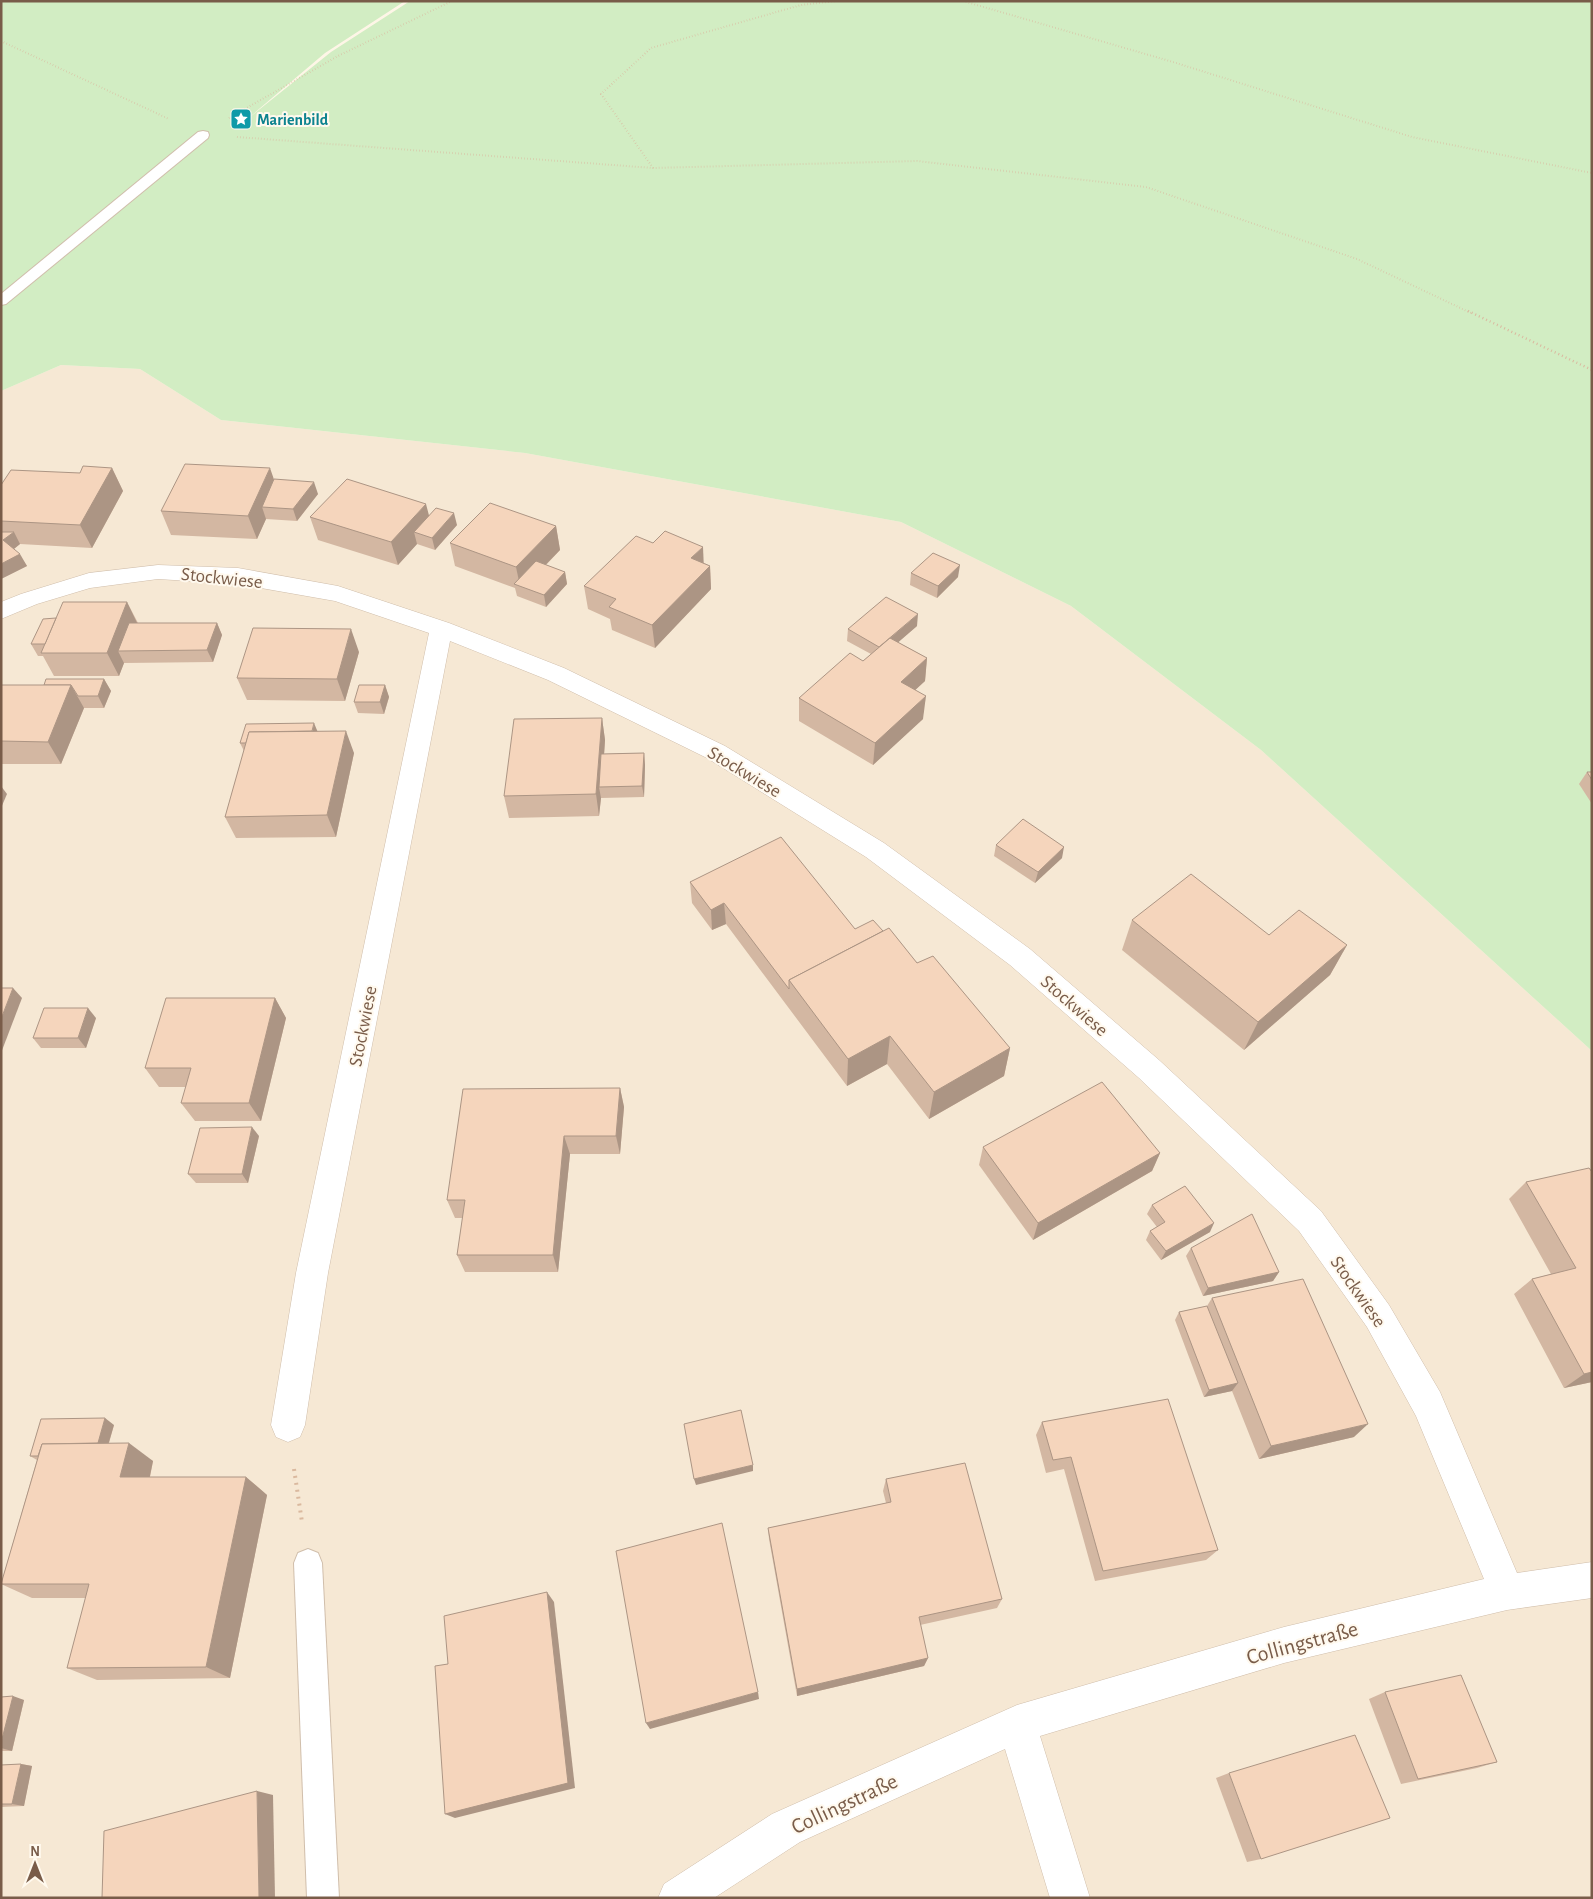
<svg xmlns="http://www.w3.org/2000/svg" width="1593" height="1899" font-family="'Alegreya Sans',sans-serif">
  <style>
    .residential { fill: #f6e8d4 }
    .green { fill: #d2edc3 }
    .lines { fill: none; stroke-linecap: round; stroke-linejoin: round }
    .lane-casing { stroke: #d0beab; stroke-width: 2 }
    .street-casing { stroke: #d0beab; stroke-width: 1 }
    .path-far2 { stroke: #dab99f; stroke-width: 2; stroke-dasharray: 0.5 2.5; stroke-linecap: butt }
    .path-far1 { stroke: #dab99f; stroke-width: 2.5; stroke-dasharray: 1 3; stroke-linecap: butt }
    .path { stroke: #dab99f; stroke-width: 4; stroke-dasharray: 2 5; stroke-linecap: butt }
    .lane { fill: #fff; fill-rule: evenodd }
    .street { fill: #fff; fill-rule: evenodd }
    .wall { fill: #d3b7a2 }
    .shaded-wall { fill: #ac9584 }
    .building { fill: #f5d5bc; stroke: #ac9584 }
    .labels { text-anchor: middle; stroke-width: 4; stroke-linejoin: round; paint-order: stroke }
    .far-culture-label { font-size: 16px; font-weight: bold; fill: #0d838f; stroke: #fff9ee; text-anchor: start }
    .street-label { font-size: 19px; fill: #795c49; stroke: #fff9ee }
    .near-street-label { font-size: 22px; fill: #795c49; stroke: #fff9ee }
  </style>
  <rect width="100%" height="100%" fill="#fef6e7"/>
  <path class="residential" d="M61,365L140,369L221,420L525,453L901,522L1071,606L1261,750L1592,1051V1898H1V391Z"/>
  <path class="green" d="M1,1H405L325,53L245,121L331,52L410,1H1592V1051L1261,750L1071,606L901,522L525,453L221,420L140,369L61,365L1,391Z"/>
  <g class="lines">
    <g class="lane-casing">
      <g id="lane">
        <path d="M203,131L208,132L209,135L208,138L6,304L1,305V294L198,132Z"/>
        <path d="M308,1549L318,1553L322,1563L339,1898H307L294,1563L298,1553Z"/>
      </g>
    </g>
    <g class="street-casing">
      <path id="street" d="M158,565L238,568L338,586L449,623L564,668L725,746L884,843L1030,949L1159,1060L1321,1211L1389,1305L1440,1392L1517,1573L1592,1562V1598L1507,1610L1284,1663L1040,1736L1090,1898H1050L1005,1749L800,1842L714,1898H658L664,1884L772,1814L1017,1705L1284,1627L1484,1579L1416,1416L1367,1327L1299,1231L1139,1078L1010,965L866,857L707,758L548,680L450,641L328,1273L305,1425L300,1437L288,1442L276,1437L271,1425L296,1273L429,633L335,601L238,584L158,579L90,588L37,604L1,619V602L21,594L89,573Z"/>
    </g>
    <g class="path-far2">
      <path d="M963,1L1173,62L1412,137L1592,173"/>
      <path d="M1,41L169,119"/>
      <path d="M229,118L338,56L452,1"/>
      <path d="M237,137L653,168L917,161L1146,187L1357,259L1471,313"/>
      <path d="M653,168L601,94L651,48L801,5L837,1"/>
    </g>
    <path class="path-far1" d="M1468,311L1592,370"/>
    <path class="path" d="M294,1469L302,1522"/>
    <use href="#lane" class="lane"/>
    <use href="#street" class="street"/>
  </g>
  <g class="wall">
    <path d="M112,468L123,491L92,548L20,544L14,549L27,566L1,579V485Z"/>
    <path d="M274,479L318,494L297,521L266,519L257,539L171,535L161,511Z"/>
    <path d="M429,515L457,525L435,550L417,544L398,565L318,540L310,517Z"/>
    <path d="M556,526L560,550L546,565L565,572L567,584L546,607L517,596L515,588L455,566L450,543Z"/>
    <path d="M704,563L710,566L711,589L655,648L612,630L610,619L588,609L584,586Z"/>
    <path d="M911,573L958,577L937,598L910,585Z"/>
    <path d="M127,602L138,623H217L222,635L213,662L124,663L119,676H54L43,656H38L31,644L56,618Z"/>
    <path d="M917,626L898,642L927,658L925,681L915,690L923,719L873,765L799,721V698L863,661L871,654L847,641L848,629Z"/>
    <path d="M359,652L345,701L247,700L237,678Z"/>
    <path d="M104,679L111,691L104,708H84L61,764H1V685H44Z"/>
    <path d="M385,685L389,697L384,714L358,713L354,702Z"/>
    <path d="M602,718L605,740L604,754L644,753L645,765L644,797L601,798L599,816L509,818L504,796Z"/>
    <path d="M317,731L354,753L336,837L236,838L225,817L244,751L240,743Z"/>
    <path d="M1587,772H1592V804L1579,784Z"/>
    <path d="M996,845L1062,858L1035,883L994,856Z"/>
    <path d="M690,882L855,929L883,931L1010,1048L1004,1076L929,1119L887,1064L847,1086L726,924L712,930L692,903Z"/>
    <path d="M1132,920L1269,935L1347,945L1330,975L1244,1050L1122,950Z"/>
    <path d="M275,998L286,1018L261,1121H195L181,1103L186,1087H159L145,1068Z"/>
    <path d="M96,1018L86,1048H41L33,1038Z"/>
    <path d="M620,1088L624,1107L620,1154H570L558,1272H465L457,1255L463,1218H455L447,1200Z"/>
    <path d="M259,1136L248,1183H196L188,1174Z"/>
    <path d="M983,1147L1160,1153L1152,1171L1033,1240L979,1165Z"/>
    <path d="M1592,1172V1382L1564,1388L1514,1294L1532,1279L1551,1274L1509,1199L1526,1182Z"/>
    <path d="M1152,1205L1210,1232L1161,1260L1146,1240L1150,1231L1157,1227L1147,1214Z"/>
    <path d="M1191,1248L1279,1272L1273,1281L1203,1296L1186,1256Z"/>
    <path d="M1212,1298L1354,1437L1259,1459L1232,1391L1204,1397L1175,1320L1179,1312L1207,1306Z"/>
    <path d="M1042,1422L1218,1550L1206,1560L1095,1581L1064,1469L1046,1473L1036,1435Z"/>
    <path d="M114,1425L109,1443L153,1461L150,1477H246L267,1495L230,1678L97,1680L67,1668L86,1598H32L1,1584L37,1460L30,1456Z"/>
    <path d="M886,1479L1002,1599L997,1608L920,1625L928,1658L924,1666L797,1696L769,1539L768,1528L886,1503L883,1491Z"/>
    <path d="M1385,1692L1497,1762L1477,1768L1401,1784L1369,1699Z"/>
    <path d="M1,1697L24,1700L12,1751H1Z"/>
    <path d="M21,1764L32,1766L24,1806L1,1807V1765Z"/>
    <path d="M1229,1773L1261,1859L1247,1862L1216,1778Z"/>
  </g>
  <g class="shaded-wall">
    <path d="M112,468L123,491L92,548L80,525Z"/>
    <path d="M270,468L278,491L262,507L266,519L257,539L248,516Z"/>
    <path d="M314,482L318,494L297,521L293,509Z"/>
    <path d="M426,504L432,527L414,532L417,544L398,565L391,542Z"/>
    <path d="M454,513L457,525L435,550L432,538Z"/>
    <path d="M556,526L560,550L524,587L520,586L516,567Z"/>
    <path d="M14,532L20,544L10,552L3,540Z"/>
    <path d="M703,547L704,570L691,558Z"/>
    <path d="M20,554L27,566L1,579V564Z"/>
    <path d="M960,565L958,577L937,598L938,586Z"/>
    <path d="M710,566L711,589L655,648L652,625Z"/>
    <path d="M565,572L567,584L546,607L544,595Z"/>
    <path d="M127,602L138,625L118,651L124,663L119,676L107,653Z"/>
    <path d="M918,614L917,626L879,659L880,647Z"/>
    <path d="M217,623L222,635L213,662L207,650Z"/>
    <path d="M351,629L359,652L345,701L337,679Z"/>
    <path d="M927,658L925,681L899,705L901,682Z"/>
    <path d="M104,679L111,691L104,708L98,696Z"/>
    <path d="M71,685L84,708L61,764L48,742Z"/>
    <path d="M385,685L389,697L384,714L380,702Z"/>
    <path d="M926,696L923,719L873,765L875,743Z"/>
    <path d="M602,718L605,740L602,787H599L601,798L599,816L596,794Z"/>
    <path d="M314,723L319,735L310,742Z"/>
    <path d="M346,731L354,753L336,837L327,815Z"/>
    <path d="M644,753L645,765L644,797L642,786Z"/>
    <path d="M1,786L7,794L1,808Z"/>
    <path d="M1064,847L1062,858L1035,883L1038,872Z"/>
    <path d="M724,903L726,924L712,930L711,910Z"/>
    <path d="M1347,945L1330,975L1244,1050L1258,1022Z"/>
    <path d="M13,988L22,998L1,1053V1019Z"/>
    <path d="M275,998L286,1018L261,1121L249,1103Z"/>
    <path d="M88,1008L96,1018L86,1048L78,1038Z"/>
    <path d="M890,1036L887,1064L847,1086L848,1059Z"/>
    <path d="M1010,1048L1004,1076L929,1119L934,1092Z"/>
    <path d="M620,1088L624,1107L620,1154L616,1136Z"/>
    <path d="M252,1127L259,1136L248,1183L242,1174Z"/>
    <path d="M564,1136L570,1154L558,1272L553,1255Z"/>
    <path d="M1160,1153L1152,1171L1033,1240L1038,1223Z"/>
    <path d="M1214,1223L1210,1232L1161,1260L1166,1251Z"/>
    <path d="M1279,1272L1273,1281L1203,1296L1208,1288Z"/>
    <path d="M1592,1372V1382L1564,1388L1584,1374Z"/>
    <path d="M1238,1383L1232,1391L1204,1397L1209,1390Z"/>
    <path d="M105,1418L114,1425L103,1462L94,1456Z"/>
    <path d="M1368,1424L1354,1437L1259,1459L1271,1446Z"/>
    <path d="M129,1443L153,1461L146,1495L120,1477Z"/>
    <path d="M753,1465V1471L696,1485L694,1479Z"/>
    <path d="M246,1477L267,1495L230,1678L206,1667Z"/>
    <path d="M547,1592L554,1602L575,1788L455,1818L445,1814Z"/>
    <path d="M928,1658L924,1666L797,1696V1689Z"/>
    <path d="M758,1692L759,1699L650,1729L646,1723Z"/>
    <path d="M13,1696L24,1700L12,1751L1,1748V1743Z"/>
    <path d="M21,1764L32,1766L24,1806L12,1804Z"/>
    <path d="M257,1791L273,1795L275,1898H259Z"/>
  </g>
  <g class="building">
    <path d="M185,464L270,468L248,516L161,511Z"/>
    <path d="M83,466L112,468L80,525L1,521V485L11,470L80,473Z"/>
    <path d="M274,479L314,482L293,509L262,507Z"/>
    <path d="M347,479L426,504L391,542L310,517Z"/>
    <path d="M490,503L556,526L516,567L450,543Z"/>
    <path d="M436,508L454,513L432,538L414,532Z"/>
    <path d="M665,531L703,547L691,558L710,566L652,625L609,607L616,599L584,586L636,536L653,543Z"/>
    <path d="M1,532H14L3,540L20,554L1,564Z"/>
    <path d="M933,553L960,565L938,586L911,573Z"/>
    <path d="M536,561L565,572L544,595L514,584Z"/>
    <path d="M886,597L918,614L879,647L848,629Z"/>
    <path d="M63,602H127L107,653H41Z"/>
    <path d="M56,618L45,644H31L43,619Z"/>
    <path d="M129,623H217L207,650L118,651Z"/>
    <path d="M253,628L351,629L337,679L237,678Z"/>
    <path d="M890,638L927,658L901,682L926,696L875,743L799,698L850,653L863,661Z"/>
    <path d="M46,679H104L98,696H78L71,685H44Z"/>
    <path d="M1,685H71L48,742L1,741Z"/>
    <path d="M359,685H385L380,702H354Z"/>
    <path d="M602,718L596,794L504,796L514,719Z"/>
    <path d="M314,723L312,731L249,732L246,743H240L246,724Z"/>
    <path d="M346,731L327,815L225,817L249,732Z"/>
    <path d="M644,753L642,786L599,787L601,754Z"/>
    <path d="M1587,772H1592V780Z"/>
    <path d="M1023,819L1064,847L1038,872L996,845Z"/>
    <path d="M781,837L855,929L873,920L883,931L789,980V989L724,903L711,910L690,882Z"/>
    <path d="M1191,874L1269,935L1299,910L1347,945L1258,1022L1132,920Z"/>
    <path d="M889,928L917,963L933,956L1010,1048L934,1092L890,1036L848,1059L789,980Z"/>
    <path d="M1,988H13L1,1019Z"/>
    <path d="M166,998H275L249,1103H181L191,1068H145Z"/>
    <path d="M44,1008H88L78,1038H33Z"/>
    <path d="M1102,1082L1160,1153L1038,1223L983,1147Z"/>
    <path d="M620,1088L616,1136H564L553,1255H457L465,1200H447L463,1089Z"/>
    <path d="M252,1127L242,1174H188L200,1128Z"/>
    <path d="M1589,1168L1592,1172V1372L1584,1374L1532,1279L1576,1268L1526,1182Z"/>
    <path d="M1185,1186L1214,1223L1166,1251L1150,1231L1165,1222L1152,1205Z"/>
    <path d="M1252,1214L1279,1272L1208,1288L1191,1248Z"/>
    <path d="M1303,1279L1368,1424L1271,1446L1212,1298Z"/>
    <path d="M1207,1306L1238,1383L1209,1390L1179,1312Z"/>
    <path d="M1168,1399L1218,1550L1103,1571L1071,1457L1053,1460L1042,1422Z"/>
    <path d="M741,1410L753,1465L694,1479L684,1424Z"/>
    <path d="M105,1418L98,1443L42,1444L38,1456H30L41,1419Z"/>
    <path d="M129,1443L120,1477H246L206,1667L67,1668L89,1584H1L42,1444Z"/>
    <path d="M965,1463L1002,1599L919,1617L928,1658L797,1689L768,1528L891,1502L886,1479Z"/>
    <path d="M722,1523L758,1692L646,1723L616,1551Z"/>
    <path d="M547,1592L568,1783L445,1814L435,1666L448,1664L444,1616Z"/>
    <path d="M1461,1675L1497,1762L1418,1779L1385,1692Z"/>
    <path d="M13,1696L1,1743V1697Z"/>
    <path d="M1355,1735L1390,1818L1261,1859L1229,1773Z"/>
    <path d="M21,1764L12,1804H1V1765Z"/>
    <path d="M257,1791L259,1898H102L104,1831Z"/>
  </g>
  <defs>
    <g id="sight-square" transform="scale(1.125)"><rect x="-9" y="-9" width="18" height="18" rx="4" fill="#0f9aa8" stroke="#fff9ee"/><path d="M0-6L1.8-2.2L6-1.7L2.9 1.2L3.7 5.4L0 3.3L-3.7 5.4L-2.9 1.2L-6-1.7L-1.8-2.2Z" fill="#fff"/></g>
  </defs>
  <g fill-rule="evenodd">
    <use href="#sight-square" x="241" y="119"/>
  </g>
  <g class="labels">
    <g class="far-culture-label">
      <text x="257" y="125">Marienbild</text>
    </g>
    <g class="street-label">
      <text transform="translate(222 577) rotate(6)" y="7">Stockwiese</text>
      <text transform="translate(745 771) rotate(31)" y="7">Stockwiese</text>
      <text transform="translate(1075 1005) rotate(41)" y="7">Stockwiese</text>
      <text transform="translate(362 1026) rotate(-79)" y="7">Stockwiese</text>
      <text transform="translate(1359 1291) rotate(55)" y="7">Stockwiese</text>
    </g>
    <g class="near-street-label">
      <text transform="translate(1302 1642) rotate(-15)" y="8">Collingstraße</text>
      <text transform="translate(844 1803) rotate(-25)" y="8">Collingstraße</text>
    </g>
  </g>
  <rect width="1593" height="1899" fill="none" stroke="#795c49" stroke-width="5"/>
  <g transform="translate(35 1864)" stroke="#fff9ee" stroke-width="4" paint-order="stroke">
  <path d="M0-4L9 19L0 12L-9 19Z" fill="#795c49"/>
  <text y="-8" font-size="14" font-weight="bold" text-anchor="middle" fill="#795c49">N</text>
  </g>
</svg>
